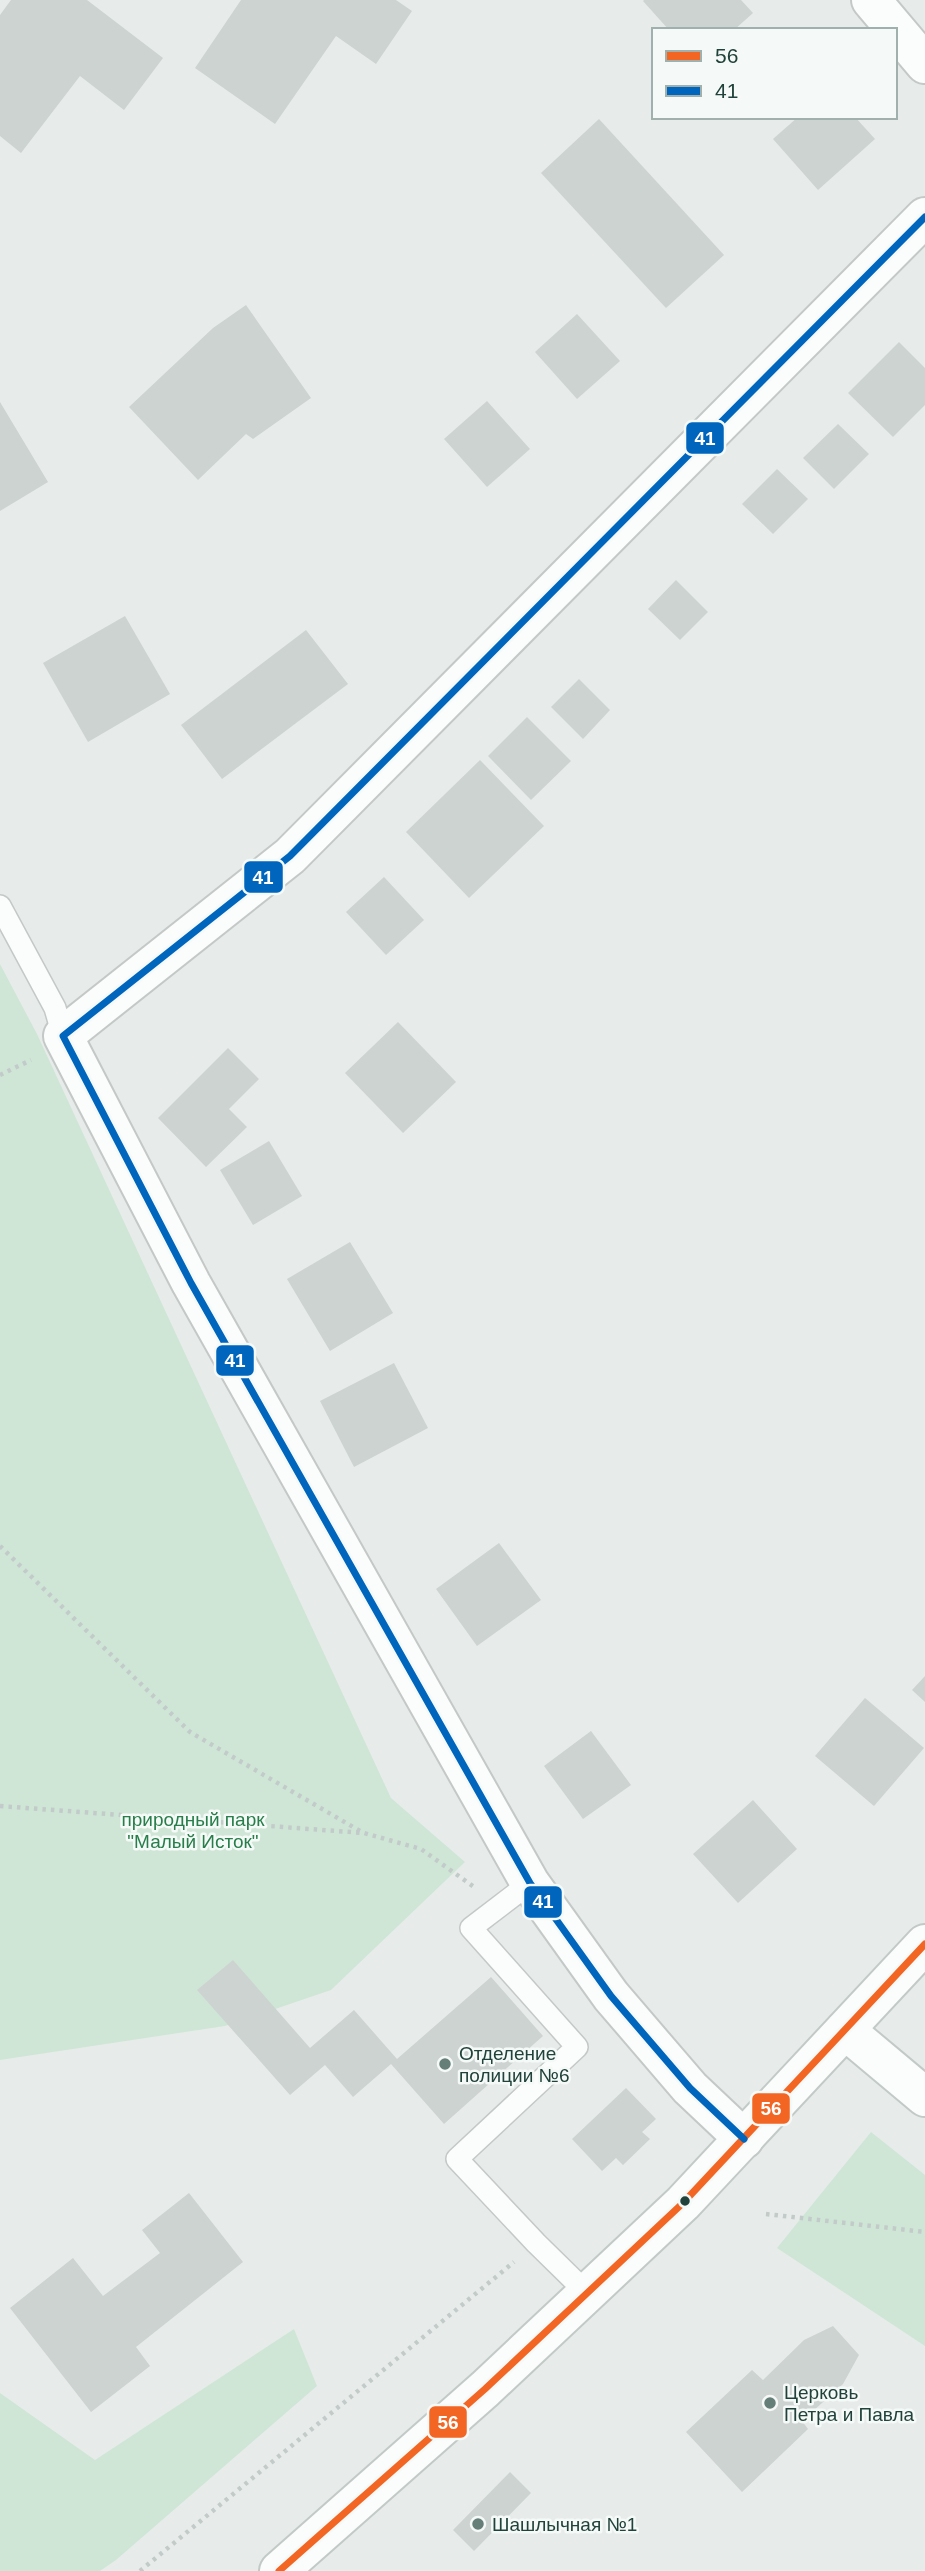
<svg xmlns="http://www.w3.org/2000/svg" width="925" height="2571" font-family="Helvetica,sans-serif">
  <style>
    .green { fill: #cfe6d6 }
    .building { fill: #cdd3d1 }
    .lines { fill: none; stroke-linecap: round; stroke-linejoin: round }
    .service-casing { stroke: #c4c9c7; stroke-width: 24 }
    .minor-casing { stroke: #c4c9c7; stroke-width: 42 }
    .secondary-casing { stroke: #c2cac7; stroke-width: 42 }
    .path { stroke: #c2cbc9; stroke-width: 4.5; stroke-dasharray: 3.5 5; stroke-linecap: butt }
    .service { stroke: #fbfcfc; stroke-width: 21 }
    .minor { stroke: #fbfcfc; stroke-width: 38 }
    .secondary { stroke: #fbfcfc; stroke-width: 38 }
    .bus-1-casing { stroke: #f5faf8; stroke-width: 12 }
    .bus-2-casing { stroke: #f5faf8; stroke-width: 12 }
    .bus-1 { stroke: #f26522; stroke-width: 7 }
    .bus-2 { stroke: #0065bd; stroke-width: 7 }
    .poi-dot { fill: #667e78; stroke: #f5faf8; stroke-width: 2.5 }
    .bus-dot { fill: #21423a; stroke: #f5faf8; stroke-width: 2.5 }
    .labels { text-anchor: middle; stroke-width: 5; stroke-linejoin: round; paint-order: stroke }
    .park-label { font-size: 19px; fill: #277e4a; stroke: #f5faf8 }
    .poi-label { font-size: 19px; fill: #21423a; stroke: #f5faf8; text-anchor: start }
    .line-badge { stroke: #f5faf8; stroke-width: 2.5 }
    .badge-label { font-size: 19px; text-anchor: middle; font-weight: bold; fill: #fff }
  </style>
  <rect width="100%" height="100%" fill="#e7ecea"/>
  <g class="green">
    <path d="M0,964L37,1034L391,1798L465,1862L331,1990L225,2026L0,2060Z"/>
    <path d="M871,2132L925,2175V2346L777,2248Z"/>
    <path d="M294,2329L317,2386L116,2560L100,2571H0V2393L95,2460Z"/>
  </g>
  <g class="building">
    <path d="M11,0H87L163,58L124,110L80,76L21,153L0,136V15Z"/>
    <path d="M241,0H396L412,11L376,64L336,36L275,124L195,68Z"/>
    <path d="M644,0H741L753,13L734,30H669L643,1Z"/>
    <path d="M798,117H855L875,139L818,190L773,139Z"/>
    <path d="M599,119L724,255L666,308L541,173Z"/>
    <path d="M246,305L311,398L253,439L246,434L198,480L129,407L213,328Z"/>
    <path d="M577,314L620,361L577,399L535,352Z"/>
    <path d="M899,342L925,368V405L893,437L848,393Z"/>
    <path d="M487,401L530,449L487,487L444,439Z"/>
    <path d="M0,402L48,482L0,511Z"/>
    <path d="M838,424L869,454L834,489L803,458Z"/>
    <path d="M777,469L808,499L773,534L742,504Z"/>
    <path d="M676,580L708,612L680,640L648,609Z"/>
    <path d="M125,616L170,694L88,742L43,663Z"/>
    <path d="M306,630L348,684L222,779L181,725Z"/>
    <path d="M579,679L610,710L583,739L551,707Z"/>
    <path d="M527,717L571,761L531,800L488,756Z"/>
    <path d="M480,760L544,826L469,898L406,832Z"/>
    <path d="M384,877L424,920L386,955L346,912Z"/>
    <path d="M398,1022L456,1082L403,1133L345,1073Z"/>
    <path d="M228,1048L259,1079L229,1109L247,1127L206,1167L158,1118Z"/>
    <path d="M269,1141L302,1196L253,1225L220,1170Z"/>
    <path d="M350,1242L393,1313L330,1351L287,1279Z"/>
    <path d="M394,1363L428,1428L354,1467L320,1401Z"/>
    <path d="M499,1543L541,1600L477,1646L436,1589Z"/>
    <path d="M925,1676V1702L912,1690Z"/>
    <path d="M865,1698L924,1748L874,1806L815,1756Z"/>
    <path d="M591,1731L631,1785L583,1819L544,1766Z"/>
    <path d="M753,1800L797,1849L738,1903L693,1854Z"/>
    <path d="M233,1960L310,2048L354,2010L397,2059L491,1977L543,2036L444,2124L391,2064L353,2097L325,2065L290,2095L197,1990Z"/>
    <path d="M626,2088L656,2119L642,2132L650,2139L623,2165L616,2158L602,2171L572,2139Z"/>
    <path d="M189,2193L243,2262L136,2347L150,2366L91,2412L10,2308L73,2258L103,2296L160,2253L142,2230Z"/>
    <path d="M833,2326L859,2355L843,2384L802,2421L808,2429L742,2492L686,2432L752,2370L763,2380L804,2340Z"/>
    <path d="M510,2472L531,2493L474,2551L453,2530Z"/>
  </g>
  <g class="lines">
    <g class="service-casing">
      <g id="service">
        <path d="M0,906L55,1008L63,1036"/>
        <path d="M530,1883L471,1928L577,2047L457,2159L536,2243L588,2294"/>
      </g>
    </g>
    <g class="minor-casing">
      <g id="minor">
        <path d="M871,0L925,64"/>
        <path d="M744,2139L690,2088L611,1996L530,1883L191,1283L63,1036L290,856L925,217"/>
      </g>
    </g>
    <g class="secondary-casing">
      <g id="secondary">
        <path d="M845,2030L925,2097"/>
        <path d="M279,2571L485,2389L683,2203L925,1944"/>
      </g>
    </g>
    <g class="path">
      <path d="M0,1075L31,1060"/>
      <path d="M0,1546L190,1732L360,1831"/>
      <path d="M0,1806L364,1833L421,1849L474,1887"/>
      <path d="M766,2214L925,2232"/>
      <path d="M140,2571L514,2262"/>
    </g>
    <use href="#service" class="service"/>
    <use href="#minor" class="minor"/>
    <use href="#secondary" class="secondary"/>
    <g class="bus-1-casing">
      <path id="bus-1" d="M279,2571L485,2389L683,2203L925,1944"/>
    </g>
    <g class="bus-2-casing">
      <path id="bus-2" d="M744,2139L690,2088L611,1996L530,1883L191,1283L63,1036L290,856L925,217"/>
    </g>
    <use href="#bus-1" class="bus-1"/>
    <use href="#bus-2" class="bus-2"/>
  </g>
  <g class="poi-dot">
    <circle cx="445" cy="2064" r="7"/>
    <circle cx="770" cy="2403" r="7"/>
    <circle cx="478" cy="2524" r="7"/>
  </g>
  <circle class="bus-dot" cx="685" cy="2201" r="6"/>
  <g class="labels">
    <g class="park-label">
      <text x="193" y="1826">природный парк<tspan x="193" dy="22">"Малый Исток"</tspan></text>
    </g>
    <g class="poi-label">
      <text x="459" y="2060">Отделение<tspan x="459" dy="22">полиции №6</tspan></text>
      <text x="784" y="2399">Церковь<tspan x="784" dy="22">Петра и Павла</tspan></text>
      <text x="492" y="2531">Шашлычная №1</text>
    </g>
  </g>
  <g class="line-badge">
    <rect x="685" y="421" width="40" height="34" rx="7" fill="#0065bd"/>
    <rect x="243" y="860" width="41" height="34" rx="7" fill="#0065bd"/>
    <rect x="215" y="1344" width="40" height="33" rx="7" fill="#0065bd"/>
    <rect x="523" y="1885" width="40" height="34" rx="7" fill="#0065bd"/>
    <rect x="751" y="2092" width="40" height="33" rx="7" fill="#f26522"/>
    <rect x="428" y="2405" width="40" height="34" rx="7" fill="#f26522"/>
  </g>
  <g class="badge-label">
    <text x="705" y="445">41</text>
    <text x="263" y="884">41</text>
    <text x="235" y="1367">41</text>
    <text x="543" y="1908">41</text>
    <text x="771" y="2115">56</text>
    <text x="448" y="2429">56</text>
  </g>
  <rect x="652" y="28" width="245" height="91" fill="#f5faf8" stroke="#a0b0ac" stroke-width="2"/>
  <rect x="666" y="51" width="35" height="10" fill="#f26522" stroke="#a0b0ac" stroke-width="2"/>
  <text x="715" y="63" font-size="21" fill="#21423a">56</text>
  <rect x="666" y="86" width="35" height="10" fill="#0065bd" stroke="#a0b0ac" stroke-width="2"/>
  <text x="715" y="98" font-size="21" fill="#21423a">41</text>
</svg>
